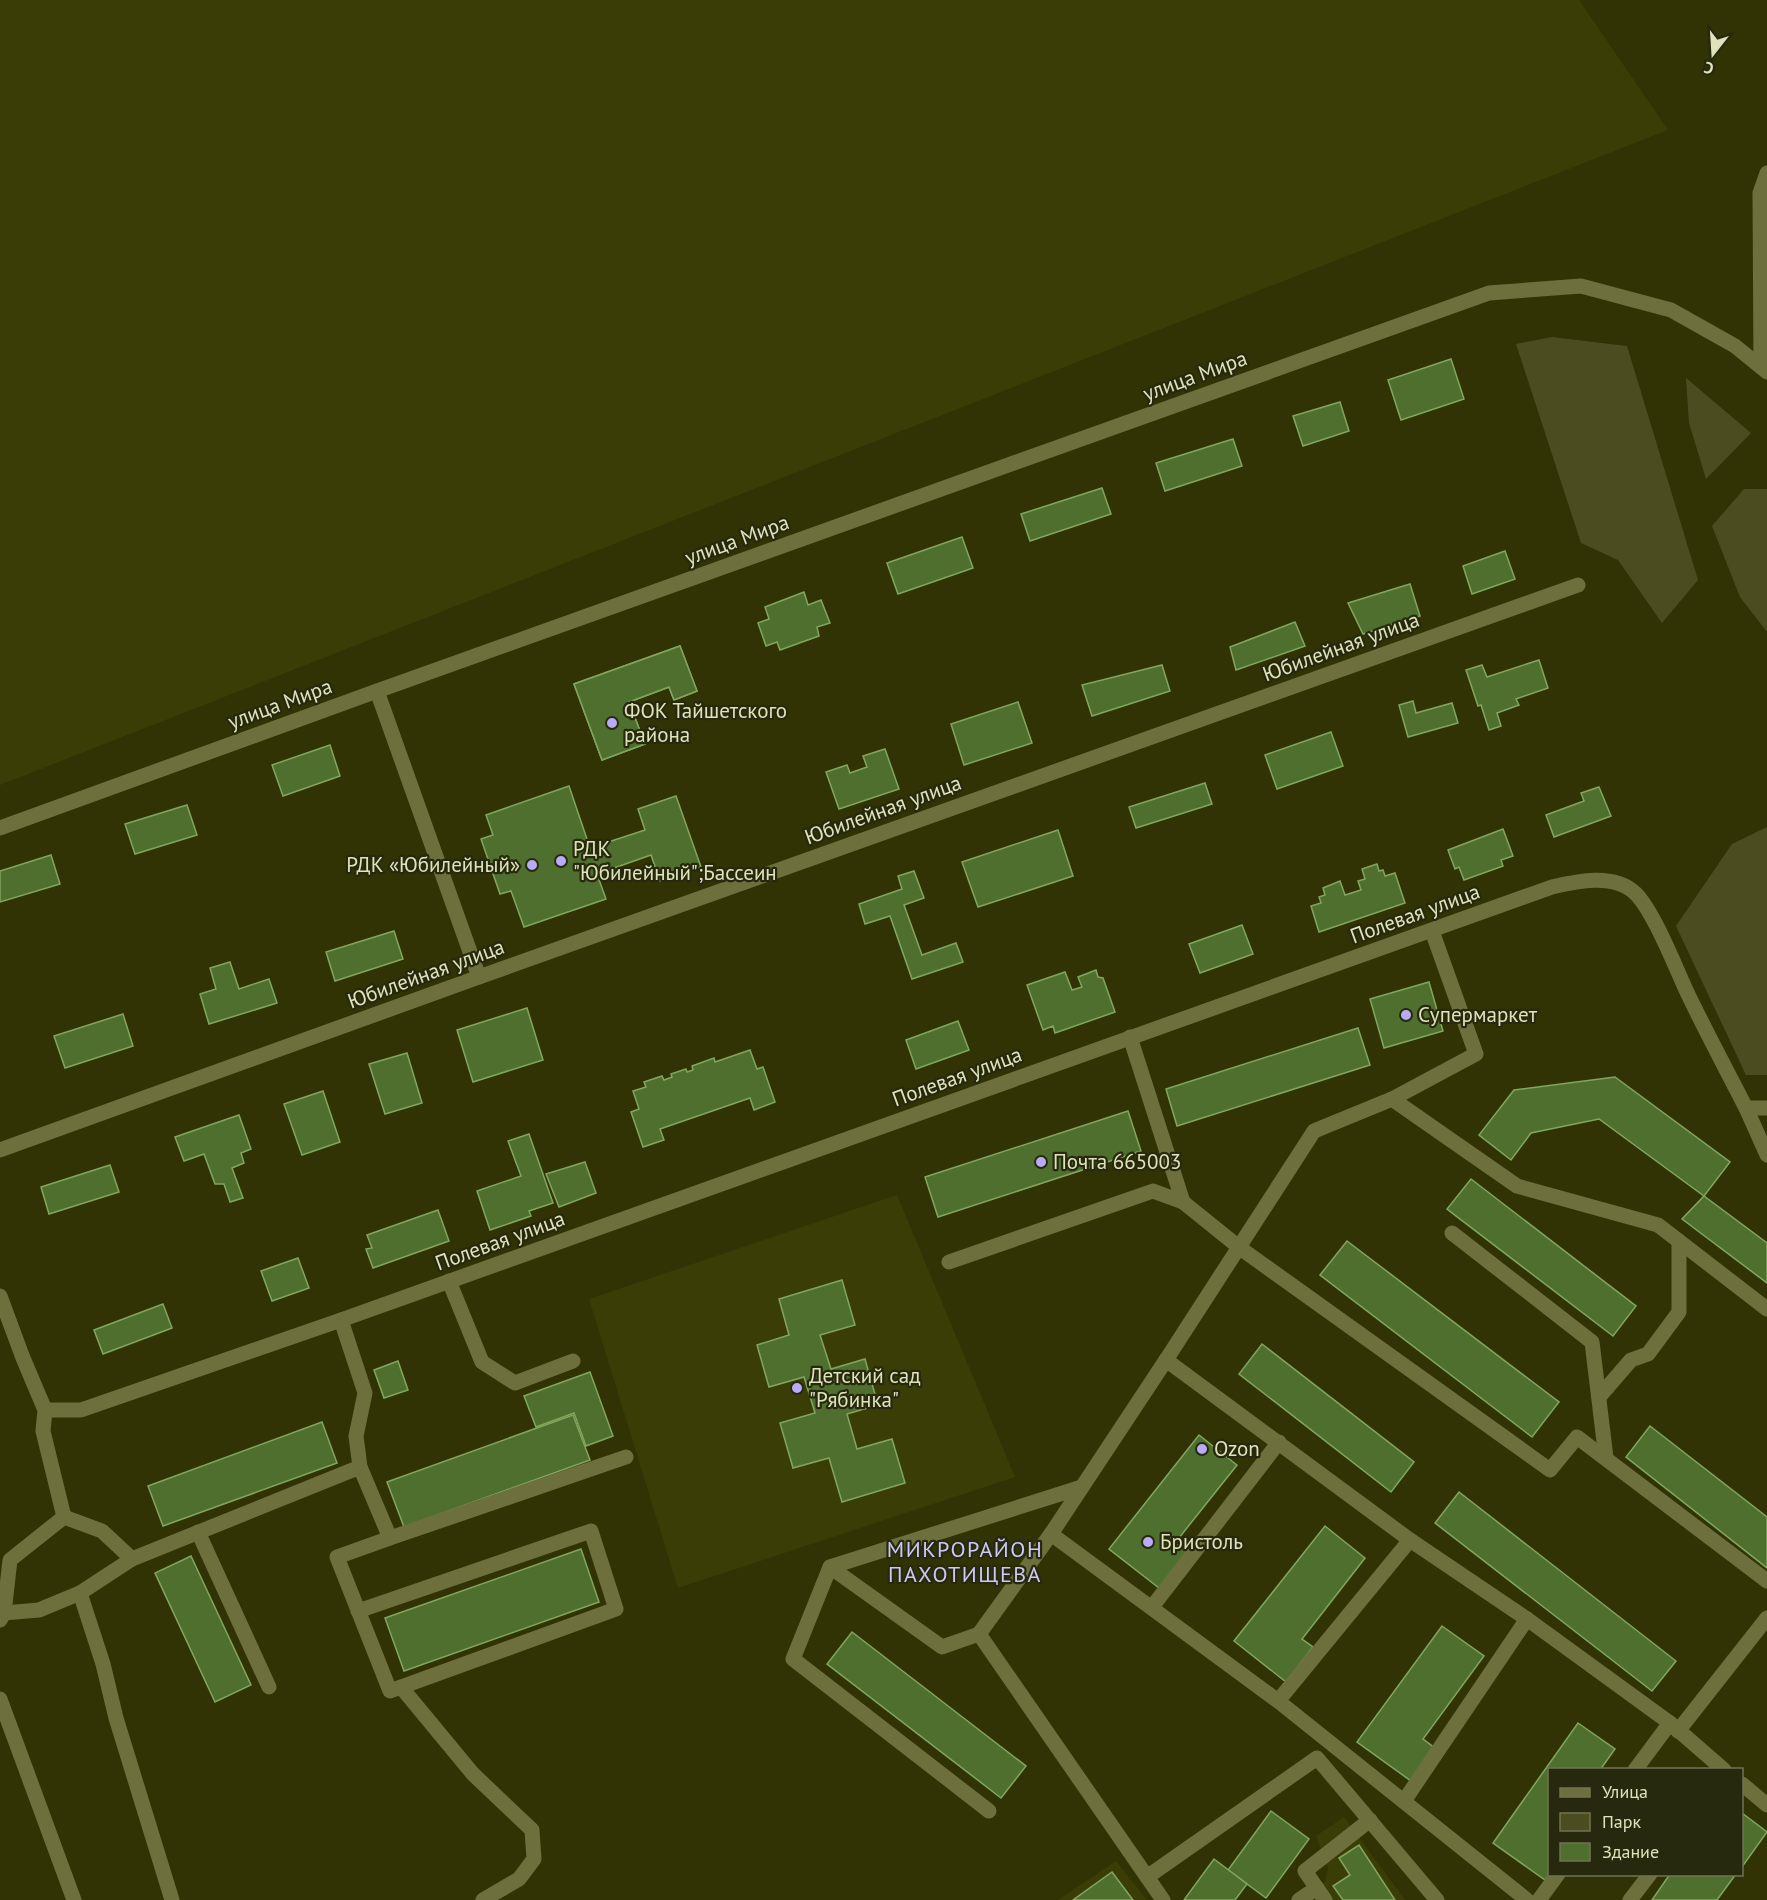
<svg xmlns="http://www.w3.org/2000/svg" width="1767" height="1900" font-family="'PT Sans',sans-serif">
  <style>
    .built { fill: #3b3d07 }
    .green { fill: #4b4d21 }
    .building { fill: #4f6f2f; stroke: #81a75f; stroke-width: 1.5 }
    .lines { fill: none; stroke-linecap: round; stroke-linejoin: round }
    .minor { stroke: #6d703d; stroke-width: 15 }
    .poi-dot { fill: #b8abf7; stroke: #27290e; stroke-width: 2 }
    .labels { text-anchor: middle; stroke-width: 4.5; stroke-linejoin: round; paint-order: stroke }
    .street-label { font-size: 21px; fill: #dfe3ba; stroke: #27290e }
    .poi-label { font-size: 21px; fill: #dfe3ba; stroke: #27290e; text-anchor: start }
    .neighbourhood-label { font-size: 22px; letter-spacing: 1.5px; fill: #cec8f4; stroke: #27290e }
  </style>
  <rect width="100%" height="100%" fill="#323304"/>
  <g class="built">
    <path d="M0,0H1579L1668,130L0,785Z"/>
    <path d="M897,1195L1015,1477L678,1588L589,1299Z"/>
    <path d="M1344,1817L1405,1900H1314L1322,1896L1328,1868L1316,1836Z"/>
    <path d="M1116,1861L1147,1900H1058Z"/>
  </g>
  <g class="green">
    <path d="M1552,337L1627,346L1698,580L1662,623L1618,560L1581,543L1516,344Z"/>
    <path d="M1686,378L1751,433L1706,479L1689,423Z"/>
    <path d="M1744,489H1767V632L1740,597L1712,526Z"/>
    <path d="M1767,827V1075H1746L1676,926L1732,844Z"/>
  </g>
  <g class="building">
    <path d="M1451,359L1464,399L1401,420L1388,380Z"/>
    <path d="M1340,402L1349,431L1303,446L1293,416Z"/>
    <path d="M1233,439L1242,466L1165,491L1156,463Z"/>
    <path d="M1102,488L1111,514L1030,541L1021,514Z"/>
    <path d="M962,537L973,568L898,594L887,563Z"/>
    <path d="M1505,551L1515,579L1472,594L1463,566Z"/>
    <path d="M1410,584L1420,616L1363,634L1348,603Z"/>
    <path d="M804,592L808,605L821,600L830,623L817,627L819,636L780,650L777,642L766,646L758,623L769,619L765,607Z"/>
    <path d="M1295,622L1305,646L1236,670L1230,647Z"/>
    <path d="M680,646L697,691L674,700L669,687L629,702L645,744L602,760L574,684Z"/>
    <path d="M680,646L697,691L674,700L669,687L629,702L645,744L602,760L574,684Z"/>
    <path d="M1539,660L1548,688L1516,699L1519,705L1497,713L1501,726L1489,730L1481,705L1478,706L1466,670L1482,665L1487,677Z"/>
    <path d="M1162,665L1170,691L1092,716L1082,685Z"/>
    <path d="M1413,701L1416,713L1452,703L1458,723L1408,737L1399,705Z"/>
    <path d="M1018,702L1032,743L964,765L951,724Z"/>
    <path d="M1331,732L1343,766L1277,789L1265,755Z"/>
    <path d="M330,745L340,776L283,796L272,765Z"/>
    <path d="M885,749L899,789L839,809L826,772L847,765L850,773L867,767L863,756Z"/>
    <path d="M1205,783L1212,804L1136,828L1129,807Z"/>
    <path d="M569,786L590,848L645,830L638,809L676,796L701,867L660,881L651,855L597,874L606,899L524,927L511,891L500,894L481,839L493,835L486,815Z"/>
    <path d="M1599,787L1611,816L1554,837L1546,815L1584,801L1581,793Z"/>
    <path d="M187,805L197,835L135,854L125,824Z"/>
    <path d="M1503,829L1513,856L1501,860L1503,866L1464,880L1459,867L1455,869L1448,850Z"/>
    <path d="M1058,830L1073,876L978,907L962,862Z"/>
    <path d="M51,855L60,884L0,902V871Z"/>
    <path d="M1377,864L1379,871L1383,870L1385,876L1395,873L1405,903L1319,932L1311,906L1321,903L1319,897L1325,895L1323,888L1340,881L1345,895L1361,890L1358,881L1365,879L1362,869Z"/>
    <path d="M914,871L924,898L904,905L922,955L956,943L963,962L912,979L890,916L865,924L859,904L902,889L898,876Z"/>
    <path d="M1242,925L1253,954L1200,973L1189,944Z"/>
    <path d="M394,931L403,959L335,981L326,952Z"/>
    <path d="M230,962L239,989L269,979L277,1003L209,1024L200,994L216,989L210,968Z"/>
    <path d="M1096,970L1098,977L1103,978L1115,1012L1055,1033L1053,1026L1043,1030L1027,985L1065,972L1072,990L1082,987L1078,977Z"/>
    <path d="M1429,982L1443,1031L1384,1048L1370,999Z"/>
    <path d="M527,1008L543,1060L473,1082L457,1030Z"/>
    <path d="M123,1014L133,1046L65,1068L54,1036Z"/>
    <path d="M958,1021L969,1050L916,1069L906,1040Z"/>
    <path d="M1358,1028L1370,1065L1177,1126L1166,1089Z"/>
    <path d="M750,1050L757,1069L763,1067L775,1102L754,1110L750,1098L660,1129L664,1140L643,1147L631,1112L639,1109L633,1091L646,1087L644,1082L662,1076L664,1080L672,1077L671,1074L686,1069L687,1072L693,1070L692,1066L714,1058L715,1062Z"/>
    <path d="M407,1053L422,1103L385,1114L369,1064Z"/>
    <path d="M1615,1077L1730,1162L1704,1196L1599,1119L1531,1133L1511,1160L1479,1135L1514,1090Z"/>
    <path d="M323,1091L340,1142L302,1155L284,1104Z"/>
    <path d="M1128,1111L1141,1151L938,1217L925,1177Z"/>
    <path d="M239,1115L251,1149L241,1153L244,1163L232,1168L243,1198L230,1202L224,1184H215L204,1154L184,1161L175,1137Z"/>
    <path d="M529,1134L553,1203L529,1211L531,1216L490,1230L477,1191L521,1176L508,1141Z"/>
    <path d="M585,1162L596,1193L559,1207L546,1174Z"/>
    <path d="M110,1165L119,1192L49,1214L41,1187Z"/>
    <path d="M1471,1179L1636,1306L1613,1336L1447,1209Z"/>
    <path d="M1704,1196L1767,1243V1283L1682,1219Z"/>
    <path d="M438,1210L449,1241L373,1268L366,1249L372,1248L367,1235Z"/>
    <path d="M1347,1241L1559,1402L1532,1437L1320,1275Z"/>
    <path d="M298,1258L309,1288L272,1301L261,1271Z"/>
    <path d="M842,1280L855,1325L820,1335L831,1369L865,1359L878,1405L847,1414L857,1449L892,1439L905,1483L842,1502L829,1458L793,1468L780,1423L815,1413L804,1377L769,1387L757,1345L789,1335L779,1299Z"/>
    <path d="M163,1304L172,1328L103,1354L94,1330Z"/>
    <path d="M1262,1344L1414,1462L1391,1492L1239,1374Z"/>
    <path d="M398,1361L408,1390L384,1398L374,1370Z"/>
    <path d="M590,1372L613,1436L586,1446L574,1413L536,1427L524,1396Z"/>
    <path d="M573,1415L590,1460L404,1527L387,1482Z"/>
    <path d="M322,1422L337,1463L163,1526L148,1486Z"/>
    <path d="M1650,1426L1767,1517V1568L1626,1457Z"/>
    <path d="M1199,1435L1237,1465L1175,1543L1187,1552L1159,1588L1109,1549Z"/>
    <path d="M1459,1492L1676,1661L1652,1691L1435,1523Z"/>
    <path d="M1325,1526L1365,1558L1302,1639L1313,1647L1286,1682L1234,1641Z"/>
    <path d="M581,1549L599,1602L404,1671L385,1618Z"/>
    <path d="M191,1556L251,1685L215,1702L155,1573Z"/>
    <path d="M1442,1626L1484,1656L1423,1739L1435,1748L1411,1781L1357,1742Z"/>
    <path d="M852,1632L1026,1766L1001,1798L827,1664Z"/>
    <path d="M1578,1723L1615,1749L1600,1770H1550V1874L1545,1880L1493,1843Z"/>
    <path d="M1271,1811L1309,1839L1266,1898L1228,1870Z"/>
    <path d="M1742,1813L1767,1832L1742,1867Z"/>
    <path d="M1359,1845L1395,1900H1343L1333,1886L1350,1875L1339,1858Z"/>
    <path d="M1214,1859L1247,1884L1235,1900H1184Z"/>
    <path d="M1112,1872L1133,1900H1073Z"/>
    <path d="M1670,1874H1736L1717,1900H1652Z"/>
  </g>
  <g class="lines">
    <g class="minor">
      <path d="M1761,367L1760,193L1767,173"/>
      <path d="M377,691L479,977"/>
      <path d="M0,828L377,691L1489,293L1581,286L1671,310L1735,346L1767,372"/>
      <path d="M1432,931L1476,1054L1392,1099L1314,1131L1166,1360L1410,1540L1527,1619L1670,1723L1724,1770"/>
      <path d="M1130,1037L1183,1202"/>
      <path d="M1392,1099L1517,1186L1658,1225L1767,1309"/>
      <path d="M1746,1108L1767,1155"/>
      <path d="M0,1150L479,977L1578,585"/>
      <path d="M1452,1233L1592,1342L1606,1458"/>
      <path d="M949,1262L1153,1191L1183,1202L1240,1248L1550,1470L1577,1437L1767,1581"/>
      <path d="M449,1281L482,1362L515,1383L573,1361"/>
      <path d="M0,1296L23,1358L45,1410L43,1431L64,1517L10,1560L4,1613L0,1620"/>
      <path d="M341,1320L365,1393L356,1436L360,1467L390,1538L337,1557L390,1691L616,1609L591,1531L358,1611"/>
      <path d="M1599,1397L1631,1360L1648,1354L1679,1312V1241"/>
      <path d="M45,1410H81L341,1320L1552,887C1577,881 1614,873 1635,893C1653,910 1675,966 1686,990C1705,1030 1726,1069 1746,1108H1767"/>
      <path d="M64,1517L102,1531L132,1559"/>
      <path d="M198,1532L269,1687"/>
      <path d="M1051,1534L1278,1701"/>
      <path d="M390,1538L626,1457"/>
      <path d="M1410,1540L1278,1701L1527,1900"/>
      <path d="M830,1567L1082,1487"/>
      <path d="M80,1593L103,1664L116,1718L172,1900"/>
      <path d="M1152,1607L1279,1442"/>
      <path d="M4,1613L39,1610L80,1593L132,1559L360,1467"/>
      <path d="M979,1634L1163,1900"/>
      <path d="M401,1687L473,1774L532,1830L534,1859L519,1879L483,1900"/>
      <path d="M0,1699L74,1900"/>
      <path d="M1678,1731L1767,1618"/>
      <path d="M1635,1770L1670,1723"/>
      <path d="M1742,1784L1767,1805"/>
      <path d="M1404,1801L1527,1619"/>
      <path d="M989,1811L793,1659L830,1567L942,1647L979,1634L1051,1534L1166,1360"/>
      <path d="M1147,1877L1317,1758L1437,1900"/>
      <path d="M1299,1900L1317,1888"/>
      <path d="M1325,1900L1305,1871L1370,1820"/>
      <path d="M1539,1900L1558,1874"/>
      <path d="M1630,1900L1650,1874"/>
    </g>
  </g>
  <g class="poi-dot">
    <circle cx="612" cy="723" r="6"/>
    <circle cx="561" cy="861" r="6"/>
    <circle cx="532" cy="865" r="6"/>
    <circle cx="1406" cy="1015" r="6"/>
    <circle cx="1041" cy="1162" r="6"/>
    <circle cx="797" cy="1388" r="6"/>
    <circle cx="1202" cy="1449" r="6"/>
    <circle cx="1148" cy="1542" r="6"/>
  </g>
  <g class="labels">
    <g class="street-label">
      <text transform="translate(1195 376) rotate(-20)" y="7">улица Мира</text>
      <text transform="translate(737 540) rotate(-20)" y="7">улица Мира</text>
      <text transform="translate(1341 647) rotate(-20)" y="7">Юбилейная улица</text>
      <text transform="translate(280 704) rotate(-20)" y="7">улица Мира</text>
      <text transform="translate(883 810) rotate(-20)" y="7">Юбилейная улица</text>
      <text transform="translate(1415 914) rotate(-20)" y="7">Полевая улица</text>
      <text transform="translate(426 974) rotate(-20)" y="7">Юбилейная улица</text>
      <text transform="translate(957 1077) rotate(-20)" y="7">Полевая улица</text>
      <text transform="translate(500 1241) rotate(-20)" y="7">Полевая улица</text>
    </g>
    <g class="poi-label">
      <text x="624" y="718">ФОК Тайшетского<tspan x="624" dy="24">района</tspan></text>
      <text x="573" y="856">РДК<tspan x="573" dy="24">"Юбилейный";Бассеин</tspan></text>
      <text x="520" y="872" text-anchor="end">РДК «Юбилейный»</text>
      <text x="1418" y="1022">Супермаркет</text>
      <text x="1053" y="1169">Почта 665003</text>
      <text x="809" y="1383">Детский сад<tspan x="809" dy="24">"Рябинка"</tspan></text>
      <text x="1214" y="1456">Ozon</text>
      <text x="1160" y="1549">Бристоль</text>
    </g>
    <g class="neighbourhood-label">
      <text x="965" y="1557">МИКРОРАЙОН<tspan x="965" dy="25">ПАХОТИЩЕВА</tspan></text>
    </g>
  </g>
  <rect x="1548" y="1768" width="195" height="108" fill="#27290e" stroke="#717353" stroke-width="1.5"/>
  <rect x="1560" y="1788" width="30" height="9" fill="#6d703d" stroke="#717353" stroke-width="1.5"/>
  <text x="1602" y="1798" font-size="18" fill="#dfe3ba">Улица</text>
  <rect x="1560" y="1813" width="30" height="18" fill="#4b4d21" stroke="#717353" stroke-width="1.5"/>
  <text x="1602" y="1828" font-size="18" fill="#dfe3ba">Парк</text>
  <rect x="1560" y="1843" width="30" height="18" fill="#4f6f2f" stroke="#717353" stroke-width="1.5"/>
  <text x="1602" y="1858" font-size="18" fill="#dfe3ba">Здание</text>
  <g transform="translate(1713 54) rotate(197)" stroke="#27290e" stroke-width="4.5" paint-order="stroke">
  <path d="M0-4.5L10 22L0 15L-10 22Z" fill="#dfe3ba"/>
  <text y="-9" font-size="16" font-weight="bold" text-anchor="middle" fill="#dfe3ba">С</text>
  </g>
</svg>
